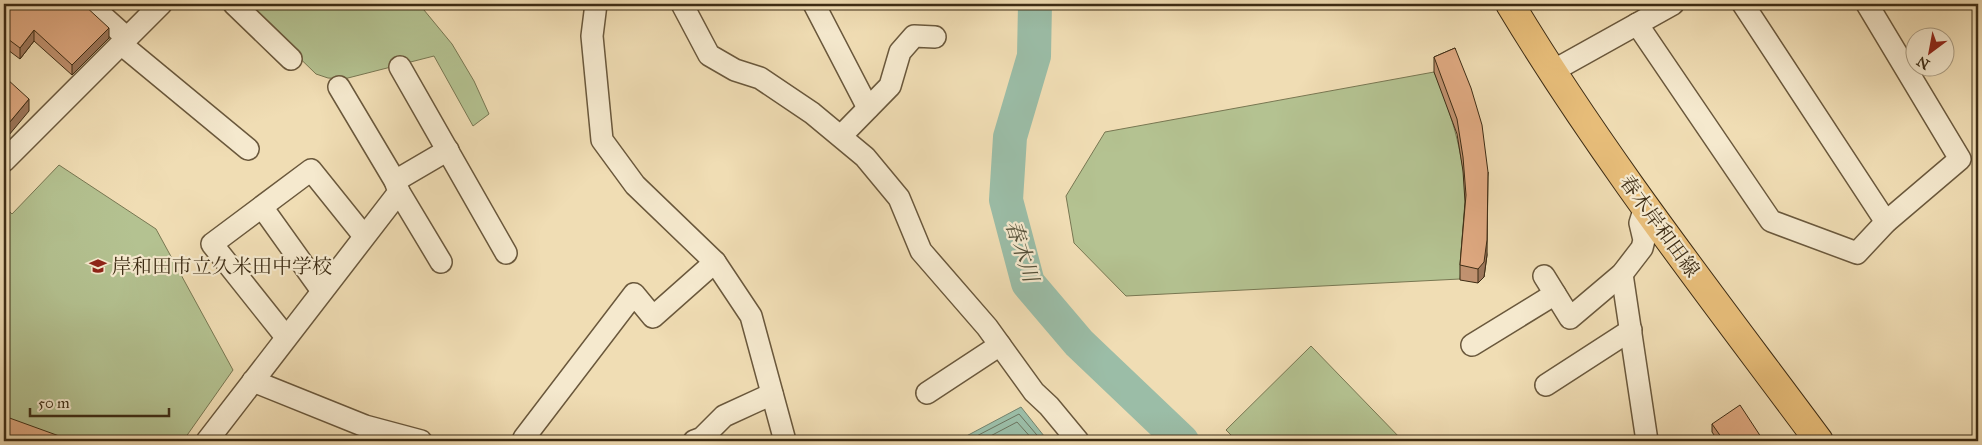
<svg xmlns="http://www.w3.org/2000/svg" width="1982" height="445" font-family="'IM FELL Great Primer','Noto Serif JP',serif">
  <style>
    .green { fill: #b4c291; stroke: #787752 }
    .water { fill: #9bbda7; stroke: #75836c }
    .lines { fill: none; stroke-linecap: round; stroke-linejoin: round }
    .shore { stroke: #6c745e; stroke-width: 1 }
    .river { stroke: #9bbda7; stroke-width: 34 }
    .minor-casing { stroke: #6a583c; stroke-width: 24 }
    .major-casing { stroke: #3d2c14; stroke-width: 30 }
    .minor { stroke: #f5e9ce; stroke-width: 21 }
    .major { stroke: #e8be7a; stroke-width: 28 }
    .wall { fill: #c19270; stroke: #3d2c14 }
    .shaded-wall { fill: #9d775b; stroke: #3d2c14 }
    .building { fill: #e0aa82; stroke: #3d2c14 }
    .labels { text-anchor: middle; stroke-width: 4.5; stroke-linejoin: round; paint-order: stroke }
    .street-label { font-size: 20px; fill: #3d2c14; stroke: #f5e9ce }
    .poi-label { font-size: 20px; fill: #3d2c14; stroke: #f5e9ce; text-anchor: start }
    .water-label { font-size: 21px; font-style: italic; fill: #545039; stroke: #f5e9ce }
  </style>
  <rect width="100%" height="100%" fill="#f0ddb4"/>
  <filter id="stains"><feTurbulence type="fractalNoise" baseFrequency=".004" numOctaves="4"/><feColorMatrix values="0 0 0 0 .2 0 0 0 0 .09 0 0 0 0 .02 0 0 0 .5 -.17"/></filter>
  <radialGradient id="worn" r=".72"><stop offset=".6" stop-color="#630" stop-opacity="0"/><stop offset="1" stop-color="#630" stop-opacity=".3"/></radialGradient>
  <g class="green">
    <path d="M244,4H419L452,44L474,81L489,114L473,126L434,56L344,79L328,78L316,74Z"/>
    <path d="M1434,72C1453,116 1466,162 1466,210C1466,233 1462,257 1460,279L1126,296L1074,243L1066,196L1105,132Z"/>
    <path d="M59,165L156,229L233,370L183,441H52L4,423V206L12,214Z"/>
    <path d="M1311,346L1403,441H1237L1226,430Z"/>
  </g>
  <path class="water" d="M1021,407L1048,441H957Z"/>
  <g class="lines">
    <g class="shore">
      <path d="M967,441L1019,414L1042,441"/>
      <path d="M981,441L1017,422L1034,441"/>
    </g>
    <path class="river" d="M1035,4L1034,56L1010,137L1006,200L1028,283L1079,343L1182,441"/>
    <g class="minor-casing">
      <g id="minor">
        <path d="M89,4L127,38"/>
        <path d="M234,4L291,59"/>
        <path d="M596,4L592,36L602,140L635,185L715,262L751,316L785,441"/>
        <path d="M682,4L709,55L735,70L760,78L812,113L865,157L899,198L921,251L987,327L1034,392L1049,406L1078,441"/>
        <path d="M814,4L868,108"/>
        <path d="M1743,4L1886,222"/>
        <path d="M1637,24L1771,221L1857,253L1886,222L1960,159L1867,4"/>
        <path d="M121,44L248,149"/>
        <path d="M400,67L506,253"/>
        <path d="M1551,72L1673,4"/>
        <path d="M841,136L890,86L900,52L914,36L935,37"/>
        <path d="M4,161L161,4"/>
        <path d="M395,181L448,150"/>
        <path d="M399,192L441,262"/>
        <path d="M262,207L322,291"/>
        <path d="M1622,274L1647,441"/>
        <path d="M1544,276L1570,318L1622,274L1642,248L1644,240L1640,223L1645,207"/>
        <path d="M286,337L212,244L311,170L364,236"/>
        <path d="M1472,345L1555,294"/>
        <path d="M253,381L365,426L421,441"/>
        <path d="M1546,385L1631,330"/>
        <path d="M927,393L1000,345"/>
        <path d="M524,438L634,294L653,317L715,262"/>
        <path d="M207,441L399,192L395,181L339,87"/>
        <path d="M694,441L702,438L724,416L772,394"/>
      </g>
    </g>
    <g class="major-casing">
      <path id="major" d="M1510,4C1602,157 1713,298 1819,441"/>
    </g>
    <use href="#minor" class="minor"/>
    <use href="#major" class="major"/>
  </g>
  <g class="wall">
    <path d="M4,4L109,38L72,75L34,41L20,59L4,47Z"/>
    <path d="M1455,48L1487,255L1484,277L1478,283L1460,280V265L1465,202L1463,171L1457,134L1434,72V57Z"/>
    <path d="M1712,424L1761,441H1718L1712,432Z"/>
  </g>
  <g class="shaded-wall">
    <path d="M109,28V38L72,75V65Z"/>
    <path d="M34,30V41L20,59V48Z"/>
    <path d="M29,99V111L4,141V129Z"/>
    <path d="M1488,172L1487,255L1484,277L1478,283V269Z"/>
    <path d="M1761,437V441H1754Z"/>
  </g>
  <g class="building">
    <path d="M4,4H83L109,28L72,65L34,30L20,48L4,36Z"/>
    <path d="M1455,48L1471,88L1482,125L1488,172L1487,240L1484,262L1478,269L1460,265L1466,195L1463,157L1457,119L1434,57Z"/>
    <path d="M7,79L29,99L4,129V84Z"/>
    <path d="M1740,405L1761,437L1754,441H1724L1712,424Z"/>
    <path d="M4,416L73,441H4Z"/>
  </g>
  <defs>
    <g id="school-bare" transform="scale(1.35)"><path d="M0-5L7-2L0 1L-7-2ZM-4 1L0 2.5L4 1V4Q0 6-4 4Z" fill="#8f2418" stroke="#f5e9ce" stroke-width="2.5" paint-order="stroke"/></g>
  </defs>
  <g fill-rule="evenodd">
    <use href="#school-bare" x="98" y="266"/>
  </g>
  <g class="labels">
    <g class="street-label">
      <text transform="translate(1660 226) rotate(54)" y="7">春木岸和田線</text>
    </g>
    <g class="poi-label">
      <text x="112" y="273">岸和田市立久米田中学校</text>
    </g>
    <g class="water-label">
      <text transform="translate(1022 251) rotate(72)" y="7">春木川</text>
    </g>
  </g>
  <rect width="1982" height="445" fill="none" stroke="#f0ddb4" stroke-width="20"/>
  <rect x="5" y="5" width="1972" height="435" fill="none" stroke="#3d2c14" stroke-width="2.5"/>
  <rect x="10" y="10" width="1962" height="425" fill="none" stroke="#3d2c14"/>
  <g transform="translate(1930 52) rotate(212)"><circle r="24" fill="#f5e9ce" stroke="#ab9d84"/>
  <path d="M0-4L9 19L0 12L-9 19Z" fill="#8f2418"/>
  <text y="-8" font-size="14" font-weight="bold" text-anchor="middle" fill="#3d2c14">N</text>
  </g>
  <path d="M30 408v8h139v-8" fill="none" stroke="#3d2c14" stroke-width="2.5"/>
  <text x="38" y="408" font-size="15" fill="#3d2c14" stroke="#f5e9ce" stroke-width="4" paint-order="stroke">50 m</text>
  <rect width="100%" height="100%" filter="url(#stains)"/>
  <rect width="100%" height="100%" fill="url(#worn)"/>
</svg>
